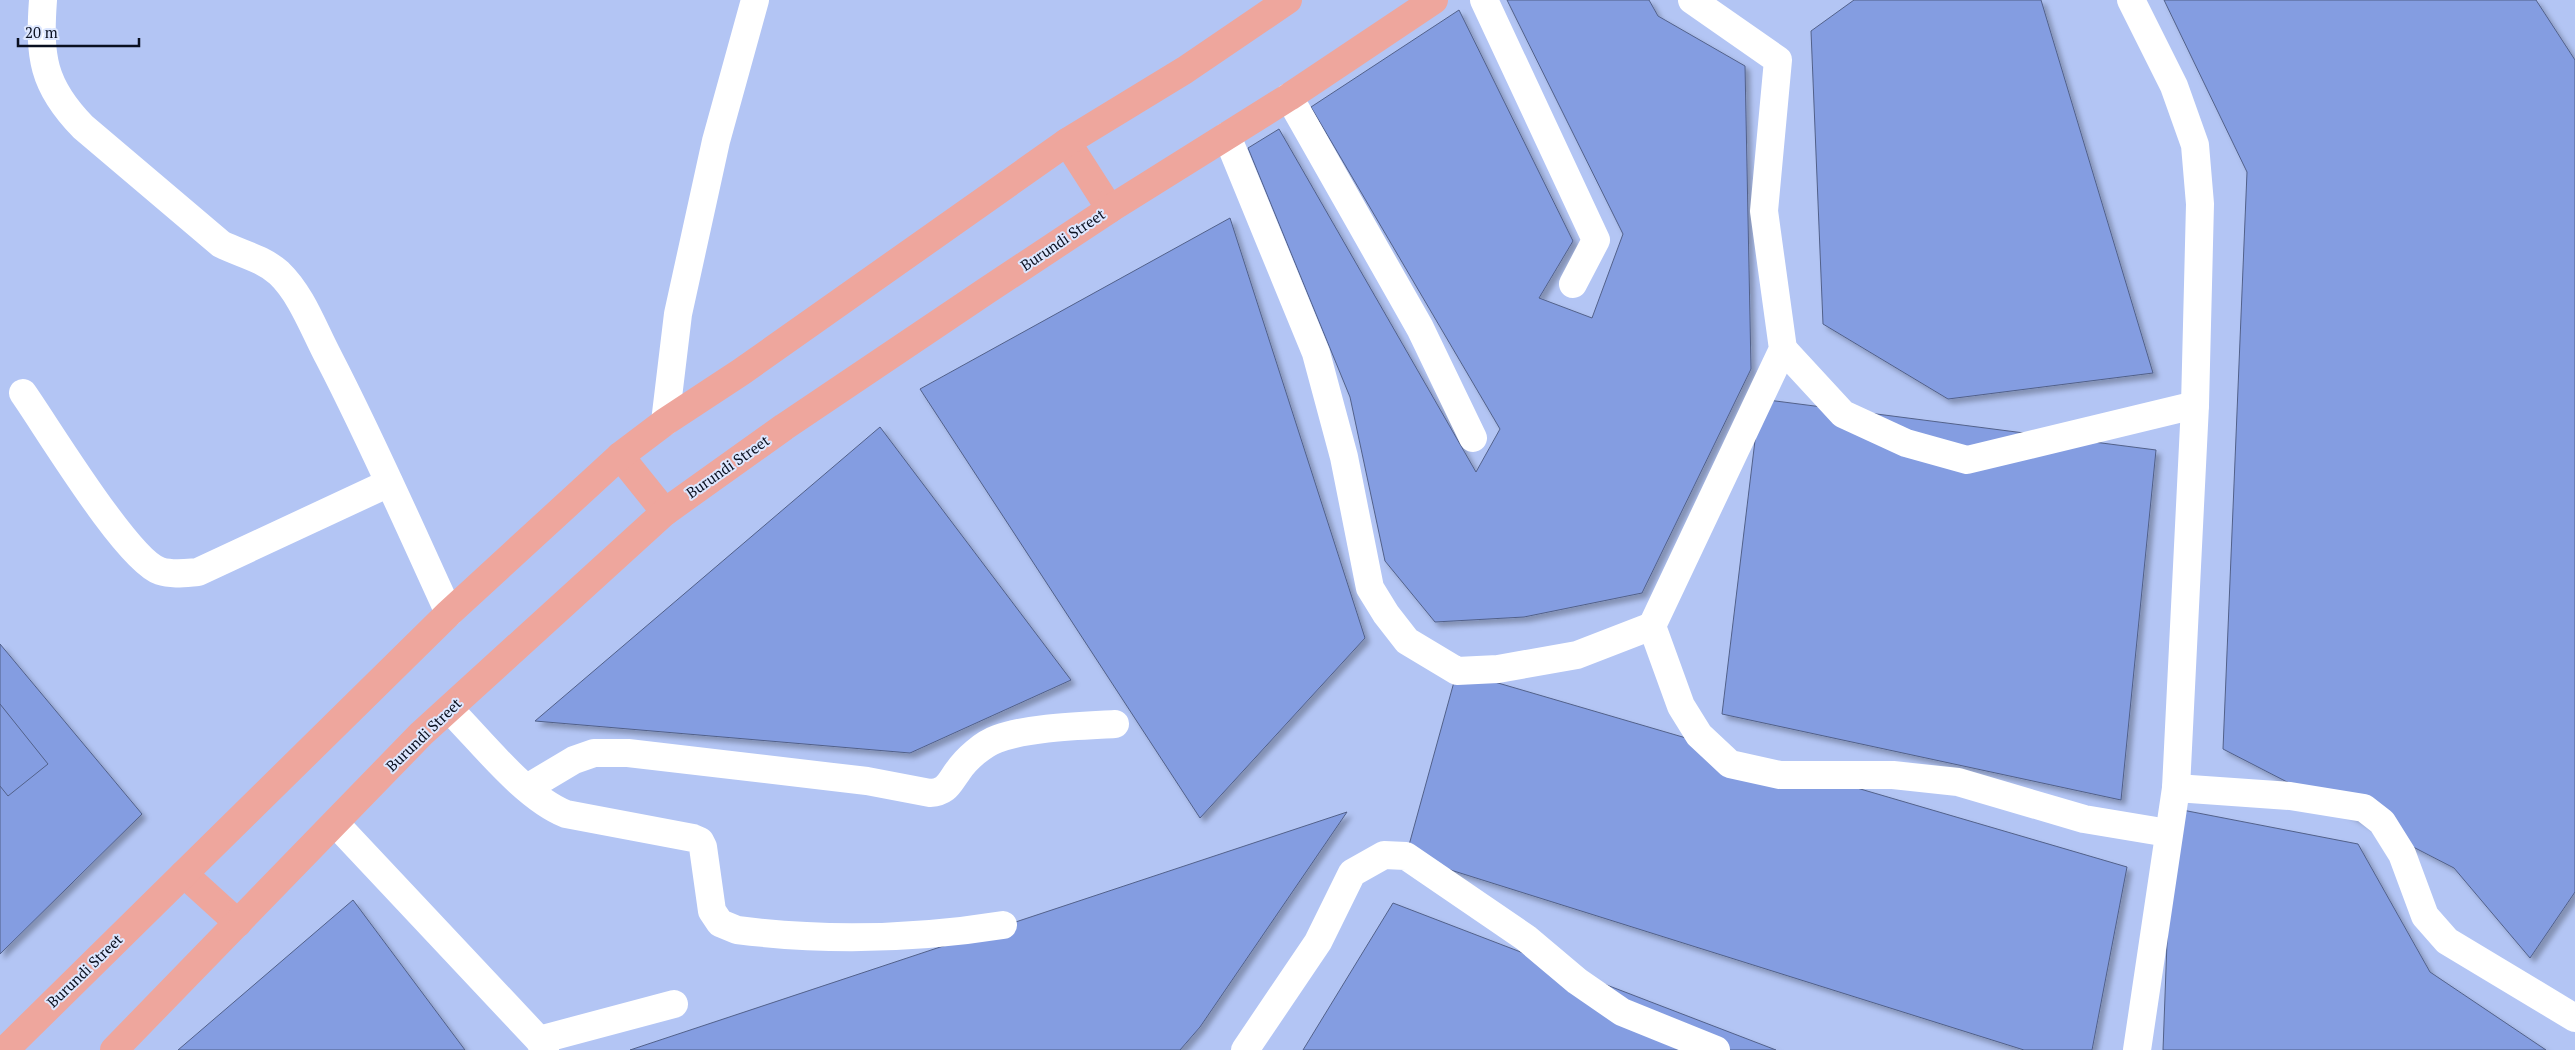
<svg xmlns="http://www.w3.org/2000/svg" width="2575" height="1050" font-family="'PT Serif',serif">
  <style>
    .building { fill: #849de1; stroke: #52618a; filter: url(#shadow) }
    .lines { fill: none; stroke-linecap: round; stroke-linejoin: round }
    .minor { stroke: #fff; stroke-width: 28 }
    .major { stroke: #eea69d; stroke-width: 28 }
    .labels { text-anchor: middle; stroke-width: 4; stroke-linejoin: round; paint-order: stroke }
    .street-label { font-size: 15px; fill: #0a1020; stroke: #dde7ff }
  </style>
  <defs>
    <filter id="shadow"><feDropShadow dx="4.5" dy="4.5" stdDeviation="2.5" flood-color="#0004"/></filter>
  </defs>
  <rect width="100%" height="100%" fill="#b3c5f4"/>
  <g class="building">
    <path d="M1507,0H1649L1658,16L1745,66L1751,369L1642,593L1524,617L1435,622L1385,561L1350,397L1248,148L1279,129L1476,472L1500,429L1311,107L1459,10L1573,241L1539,298L1592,318L1623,234Z"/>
    <path d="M1854,0H2041L2153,373L1948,399L1823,324L1811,31Z"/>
    <path d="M2164,0H2536L2575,60V892L2530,958L2454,868L2223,749L2247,172Z"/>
    <path d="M1230,218L1365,638L1200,818L920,389Z"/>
    <path d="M1760,399L2156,450L2121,800L1722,714Z"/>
    <path d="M880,427L1071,680L910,753L535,721Z"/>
    <path d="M0,644L142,814L0,954Z"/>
    <path d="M1457,671L2127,867L2092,1050H2024L1406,856Z"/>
    <path d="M0,704L48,764L8,796L0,786Z"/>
    <path d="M2172,808L2358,844L2430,972L2546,1050H2163Z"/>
    <path d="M1347,812L1200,1027L1180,1050H630Z"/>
    <path d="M353,900L465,1050H178Z"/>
    <path d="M1393,903L1776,1050H1303Z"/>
  </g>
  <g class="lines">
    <g class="minor">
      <path d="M43,0C39,56 42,85 83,127L221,244C241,254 262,258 279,273C302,295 314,330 329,358C372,441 410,528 449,613"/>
      <path d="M1484,0L1596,240L1573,284"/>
      <path d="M1692,0L1778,60L1764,211L1783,349L1652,626L1681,706L1699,735L1730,764L1780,775H1893L1958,782L2084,819L2168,833"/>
      <path d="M2131,0L2174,86L2195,145L2200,204L2195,405L2176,788L2137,1050"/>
      <path d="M1289,97L1420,328L1473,438"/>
      <path d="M1227,136L1316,353L1344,457L1370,588L1386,614L1407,641L1457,671L1498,669L1577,655L1652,626"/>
      <path d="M1783,349L1843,414L1906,443L1967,460L2195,405"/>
      <path d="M23,393C47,427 127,560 160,571C172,575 185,573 198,572L389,483"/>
      <path d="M665,422L678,314L716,141L755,0"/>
      <path d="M450,710C482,742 524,797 566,814L693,838L700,841L703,847L712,911L720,923L737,930C824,941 916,939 1003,925"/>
      <path d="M527,788L574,760L594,753H628L867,781L930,793C947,792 949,783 958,771C966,759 983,744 997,739C1030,727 1080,726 1115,724"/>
      <path d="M2176,788L2290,796L2364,808L2382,822L2402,854L2425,916L2447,941L2575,1018"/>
      <path d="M336,824L539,1040L545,1050"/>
      <path d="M539,1040L674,1004"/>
      <path d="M1245,1050L1318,942L1352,873L1384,855L1406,856L1526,938L1577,981L1622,1012L1716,1050"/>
    </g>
    <g class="major">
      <path d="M1067,142L1110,209"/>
      <path d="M620,456L665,512"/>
      <path d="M184,874L238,923"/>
      <path d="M5,1050L449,613L620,456L665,422L741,372L1067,142L1185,70L1288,0"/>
      <path d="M114,1050L421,734L665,512L784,427L986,291L1110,209L1289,97L1434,0"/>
    </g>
  </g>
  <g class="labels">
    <g class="street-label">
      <text transform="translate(1063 240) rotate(-34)" y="5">Burundi Street</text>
      <text transform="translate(728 467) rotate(-35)" y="5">Burundi Street</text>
      <text transform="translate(424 735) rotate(-44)" y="5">Burundi Street</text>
      <text transform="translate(85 971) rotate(-44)" y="5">Burundi Street</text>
    </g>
  </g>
  <path d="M18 38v8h121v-8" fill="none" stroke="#0a1020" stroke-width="2.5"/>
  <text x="25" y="38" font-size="15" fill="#0a1020" stroke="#dde7ff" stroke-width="4" paint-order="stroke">20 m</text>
</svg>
